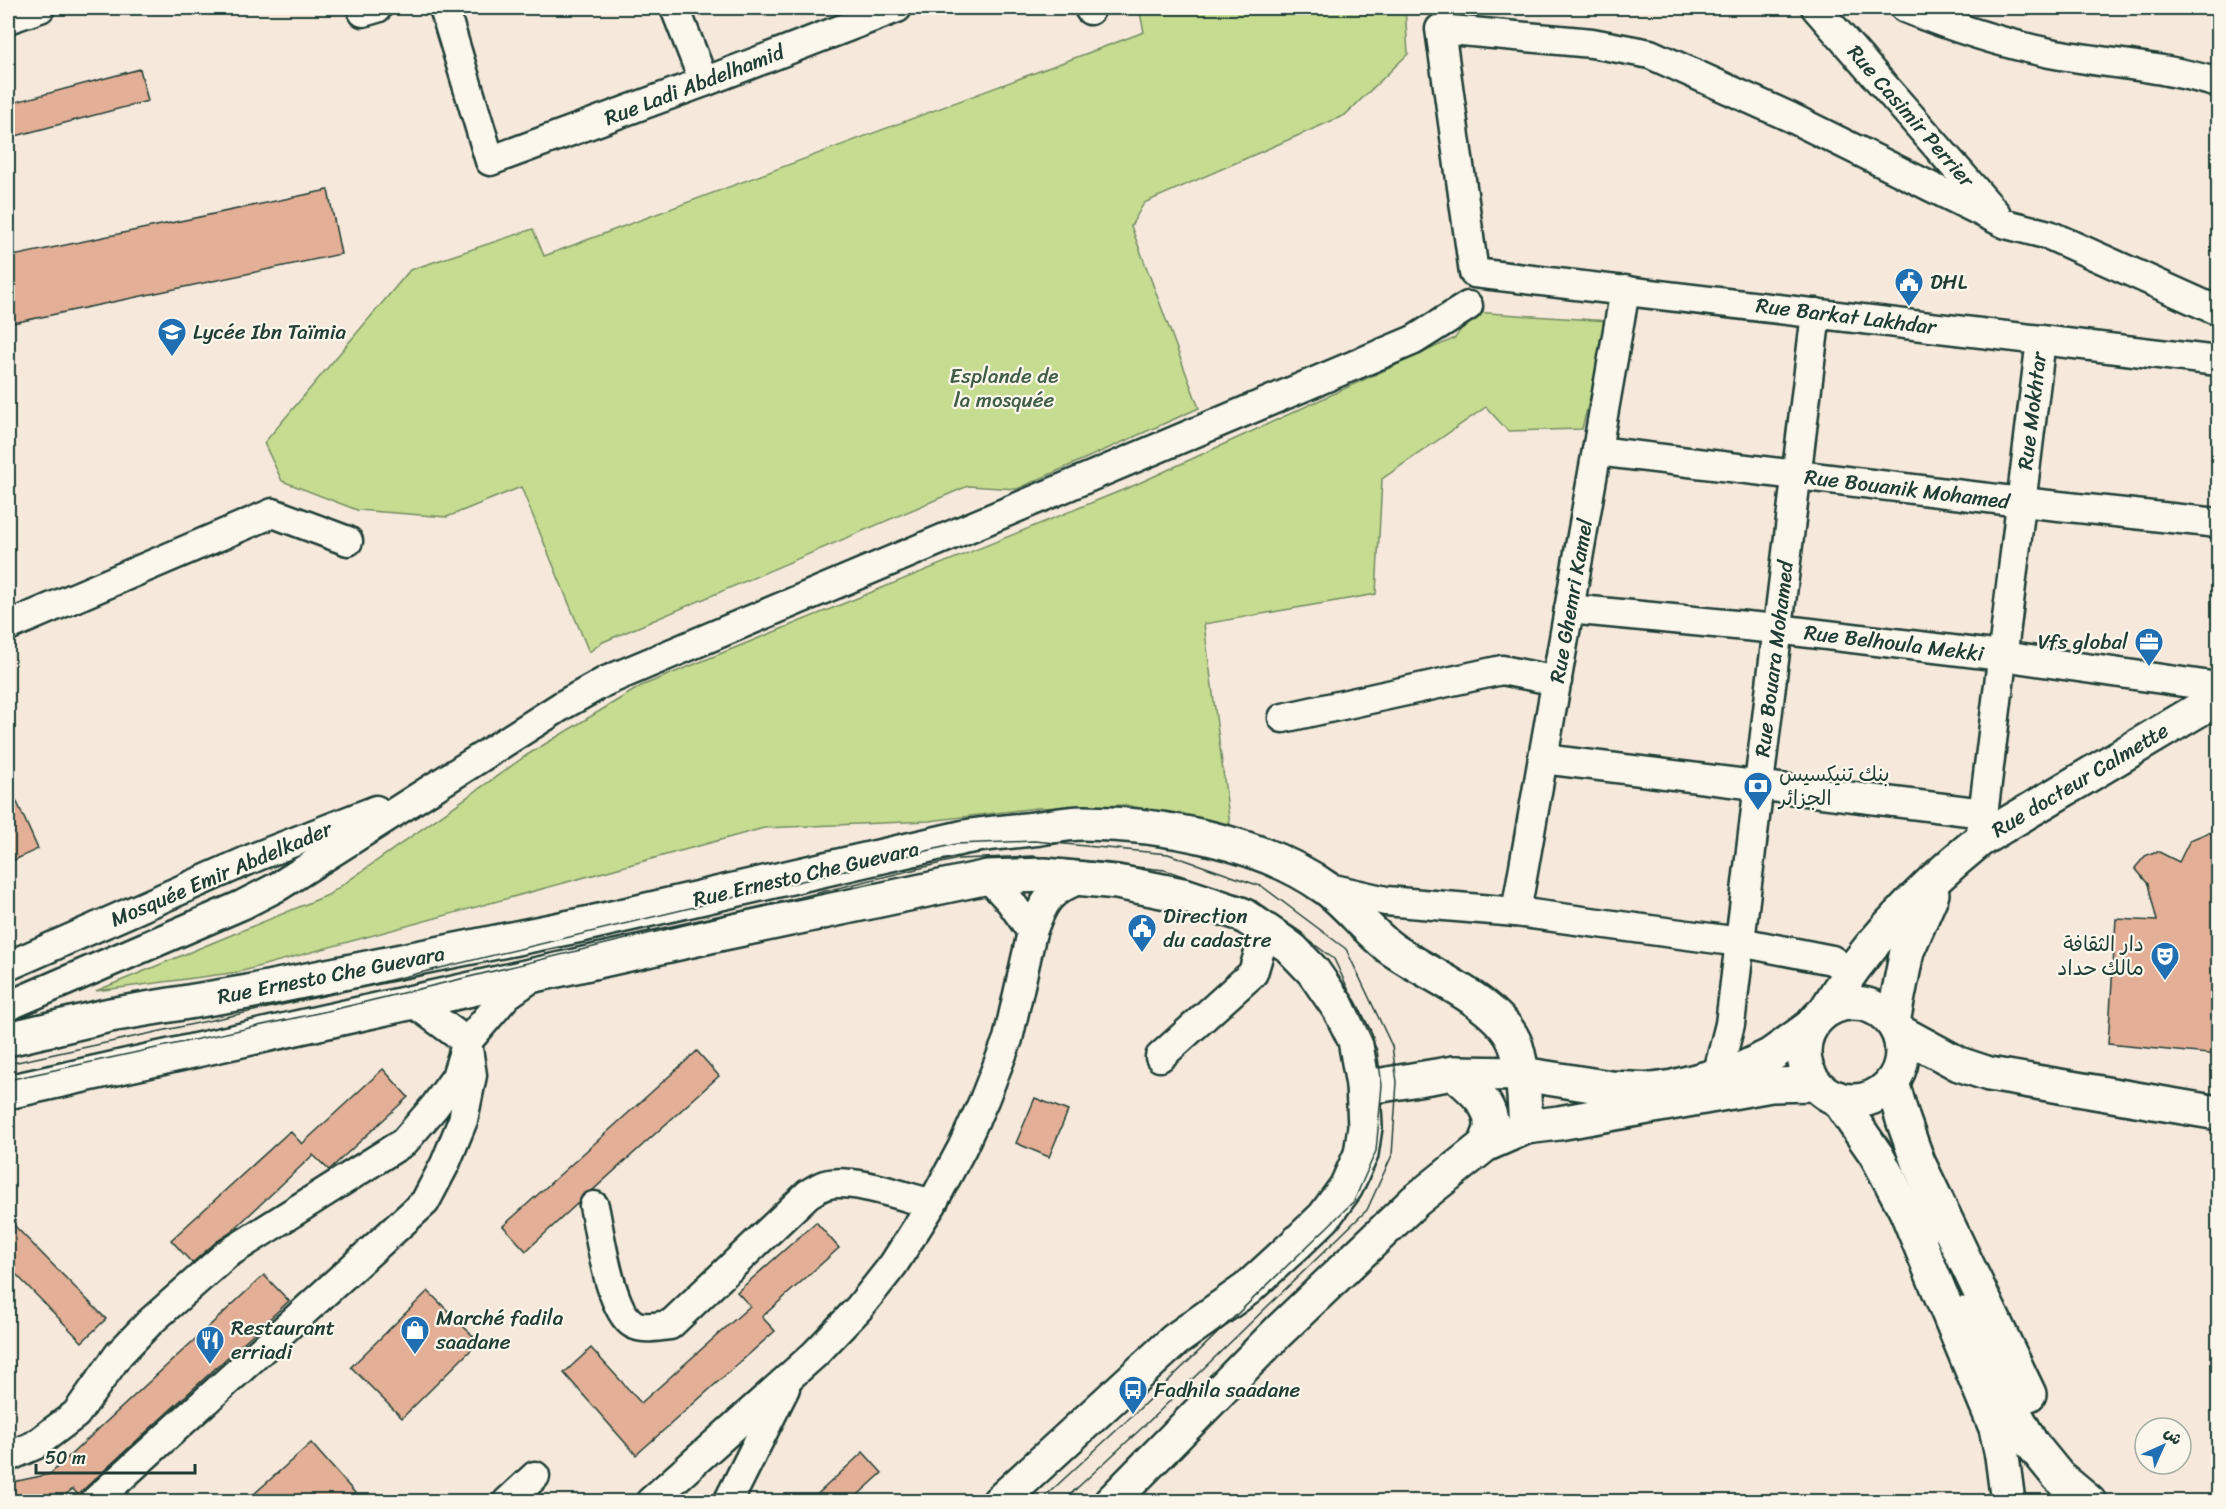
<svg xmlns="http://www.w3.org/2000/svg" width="2226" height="1509" font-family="Sriracha,'Playpen Sans Arabic',sans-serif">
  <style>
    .green { fill: #c6dc91; stroke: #728c62; stroke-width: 1.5 }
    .building { fill: #e3af96; stroke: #1f3d34; stroke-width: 1.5 }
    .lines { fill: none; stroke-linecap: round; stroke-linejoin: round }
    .minor-casing { stroke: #1f3d34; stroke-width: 33 }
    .major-casing { stroke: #1f3d34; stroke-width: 38 }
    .highway-casing { stroke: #1f3d34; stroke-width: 38 }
    .minor { stroke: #fbf7ec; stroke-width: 28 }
    .major { stroke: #fbf7ec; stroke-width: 33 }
    .highway { stroke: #fbf7ec; stroke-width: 33 }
    .tram { stroke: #1f3d34; stroke-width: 1.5 }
    .labels { text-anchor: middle; stroke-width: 4.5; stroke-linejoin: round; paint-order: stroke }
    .street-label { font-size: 21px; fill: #1f3d34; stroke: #fbf7ec }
    .poi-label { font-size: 21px; fill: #1f3d34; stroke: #fbf7ec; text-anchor: start }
    .park-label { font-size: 21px; fill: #405d47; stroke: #fbf7ec }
  </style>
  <rect width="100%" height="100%" fill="#f6e9db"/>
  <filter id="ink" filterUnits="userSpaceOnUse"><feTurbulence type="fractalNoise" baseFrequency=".0167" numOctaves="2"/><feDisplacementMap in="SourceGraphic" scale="12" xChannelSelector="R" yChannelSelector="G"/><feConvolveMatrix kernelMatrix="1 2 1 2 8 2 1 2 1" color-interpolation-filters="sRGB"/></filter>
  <g filter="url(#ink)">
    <g class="green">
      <path d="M1139,8H1405L1408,54L1345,115L1144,203L1131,226L1199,408L1017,489L968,486L603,642L589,652L521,487L447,517L357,510L282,481L264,443L410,270L533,229L544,256L1144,32Z"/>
      <path d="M1473,312L1609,321L1582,429L1508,431L1486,407L1382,479L1376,594L1204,624L1230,825L1125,805L1037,808L929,821L764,828L239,972L96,991L328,895L527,755L641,686L1135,485L1455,338Z"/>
    </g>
    <g class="building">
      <path d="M140,69L148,101L8,138V104Z"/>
      <path d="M328,190L341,254L8,324V257Z"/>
      <path d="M8,782L38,849L8,863Z"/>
      <path d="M2218,832V1055L2108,1044L2116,919L2157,921L2148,884L2135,868L2145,856L2154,852H2159L2179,862L2190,840L2207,833Z"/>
      <path d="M697,1051L719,1076L593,1190L583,1194L578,1203L526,1251L503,1226Z"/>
      <path d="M383,1069L408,1097L329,1170L313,1155L230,1233L216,1242L192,1263L171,1240L290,1131L302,1144Z"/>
      <path d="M1035,1098L1068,1111L1049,1157L1016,1143Z"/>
      <path d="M8,1219L106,1319L82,1342L8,1266Z"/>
      <path d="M816,1222L839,1248L762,1317L775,1331L636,1455L564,1373L591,1348L641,1403L750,1306L737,1292Z"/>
      <path d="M264,1275L289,1301L83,1490L79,1496L73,1489L55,1502H8V1483L50,1474Z"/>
      <path d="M428,1291L479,1342L402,1418L351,1367Z"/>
      <path d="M311,1443L363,1502H245Z"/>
      <path d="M863,1452L882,1473L850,1502H809Z"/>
    </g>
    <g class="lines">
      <g class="minor-casing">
        <g id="minor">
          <path d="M444,8L490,161L704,82L897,8"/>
          <path d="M675,8L704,82"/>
          <path d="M1089,8L1090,10"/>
          <path d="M1816,8L1996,214"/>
          <path d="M1905,8C1952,27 2001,43 2050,53C2107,64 2163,66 2218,83"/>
          <path d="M363,12L377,8"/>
          <path d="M8,19L40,8"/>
          <path d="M2218,311L2049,235L2006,224L1790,117L1650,54L1592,43L1440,29L1474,273L2218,361"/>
          <path d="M1597,451L2021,502L2218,523"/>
          <path d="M1569,609L1777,629L2002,656L2218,687"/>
          <path d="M8,626L273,513L348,541"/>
          <path d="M1283,718L1502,670L1557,681"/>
          <path d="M1543,759L1984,813"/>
          <path d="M1980,840L2041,340"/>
          <path d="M988,877L1010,901L1032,932C1044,900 1050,890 1083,878"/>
          <path d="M1325,887L1386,901L1516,912L1740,942L1832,960L1851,973"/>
          <path d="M1516,912L1625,290"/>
          <path d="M8,966L258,856L376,810"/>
          <path d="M8,1006L242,905L279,886L563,705L606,681L1414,340L1468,306"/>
          <path d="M1160,1057L1253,973L1266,929"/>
          <path d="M1717,1076L1730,1024L1816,313"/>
          <path d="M594,1206C600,1233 609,1309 633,1324C643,1330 659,1326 670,1325L808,1194C813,1191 819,1187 825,1185C851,1177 905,1197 932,1204"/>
          <path d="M8,1457L35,1445L76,1414L119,1354L150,1322L227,1254L404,1142L435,1106L456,1077L467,1042L507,995L534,976"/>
          <path d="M94,1502L425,1202L445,1164L463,1120L472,1075L467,1042L414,1003"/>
          <path d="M507,1502L535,1476"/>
          <path d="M650,1502L815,1354L859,1308L893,1265L932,1204L962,1148L984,1100L1008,1039L1032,932"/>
          <path d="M728,1502L785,1388"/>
        </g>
      </g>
      <g class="major-casing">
        <g id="major">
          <circle cx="1853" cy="1052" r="49"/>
          <path d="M1826,1010C1865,944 1921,888 1980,840L2218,698"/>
          <path d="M1893,1022L1907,951L1932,894"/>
          <path d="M8,1039L110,1015L248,992L586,924L965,837C988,833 1010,832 1033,829C1049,827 1066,823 1083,823C1161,824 1261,841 1326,888C1349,905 1366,929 1389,947C1425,974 1501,1002 1516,1046C1524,1072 1524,1100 1526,1127"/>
          <path d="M1454,1073C1469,1086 1493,1104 1491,1127C1491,1132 1487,1139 1485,1145"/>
          <path d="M1892,1082L1903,1120L1918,1162L2029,1394"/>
          <path d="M1363,1085H1382L1454,1073L1522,1074L1611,1088L1652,1090L1673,1087L1742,1069L1771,1055L1810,1027"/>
          <path d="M8,1092L724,933L988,877L1045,875L1117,882L1187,896L1241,914L1289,946L1313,971L1340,1010L1355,1040L1363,1085L1365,1127L1361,1154L1346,1187L1324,1217L1297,1243L1247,1289L1175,1340L999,1502"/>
          <path d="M1837,1098L1877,1156L1920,1237"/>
          <path d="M1962,1314L2031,1443L2058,1476L2089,1502"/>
          <path d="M1111,1502L1279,1331L1415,1201L1485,1145L1526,1127L1559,1123L1771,1085L1815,1084"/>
        </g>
      </g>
      <g class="highway-casing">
        <g id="highway">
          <path d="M1898,1031L1959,1064L1989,1074L2218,1113"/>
          <path d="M1907,1213L1996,1428L2002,1456L2008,1502"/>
        </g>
      </g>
      <use href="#minor" class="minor"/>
      <use href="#major" class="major"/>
      <use href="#highway" class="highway"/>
      <g class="tram">
        <path d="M8,1064L328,995L956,844L1034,841L1168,854L1263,887L1346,949L1392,1046L1397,1082L1392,1155L1367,1210L1144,1426L1062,1502"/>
        <path d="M8,1080L332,1010L958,859L1033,856L1165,870L1256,901L1334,959L1377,1050L1382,1085L1376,1151L1354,1201L1133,1415L1039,1502"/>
      </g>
    </g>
  </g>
  <defs>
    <g id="civic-pin" transform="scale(1.5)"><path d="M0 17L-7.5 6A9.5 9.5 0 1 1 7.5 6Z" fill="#1f6fb2" stroke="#fbf7ec"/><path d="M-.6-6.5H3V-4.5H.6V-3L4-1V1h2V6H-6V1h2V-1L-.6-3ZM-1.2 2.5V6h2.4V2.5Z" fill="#fff"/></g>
    <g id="school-pin" transform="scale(1.5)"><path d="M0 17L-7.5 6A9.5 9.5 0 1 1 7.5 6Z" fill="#1f6fb2" stroke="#fbf7ec"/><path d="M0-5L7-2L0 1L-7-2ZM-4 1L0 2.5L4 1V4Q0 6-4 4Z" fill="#fff"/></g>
    <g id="office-pin" transform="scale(1.5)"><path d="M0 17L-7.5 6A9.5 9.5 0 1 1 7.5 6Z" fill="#1f6fb2" stroke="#fbf7ec"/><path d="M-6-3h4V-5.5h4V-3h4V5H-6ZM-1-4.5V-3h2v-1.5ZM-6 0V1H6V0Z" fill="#fff"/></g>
    <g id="bank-pin" transform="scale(1.5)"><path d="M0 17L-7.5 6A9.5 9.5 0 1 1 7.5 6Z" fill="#1f6fb2" stroke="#fbf7ec"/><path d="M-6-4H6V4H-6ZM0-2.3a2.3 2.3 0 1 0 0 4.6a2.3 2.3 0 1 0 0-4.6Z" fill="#fff"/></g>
    <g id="theatre-pin" transform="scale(1.5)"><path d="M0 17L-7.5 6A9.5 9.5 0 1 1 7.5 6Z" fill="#1f6fb2" stroke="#fbf7ec"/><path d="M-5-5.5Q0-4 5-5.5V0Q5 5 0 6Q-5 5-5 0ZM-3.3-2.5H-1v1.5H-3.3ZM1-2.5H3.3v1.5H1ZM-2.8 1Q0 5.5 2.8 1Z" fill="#fff"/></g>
    <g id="shop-pin" transform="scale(1.5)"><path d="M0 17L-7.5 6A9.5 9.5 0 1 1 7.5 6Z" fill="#1f6fb2" stroke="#fbf7ec"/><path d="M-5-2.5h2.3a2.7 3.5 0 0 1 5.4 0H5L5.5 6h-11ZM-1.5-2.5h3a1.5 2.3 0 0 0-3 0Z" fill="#fff"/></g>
    <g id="restaurant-pin" transform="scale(1.5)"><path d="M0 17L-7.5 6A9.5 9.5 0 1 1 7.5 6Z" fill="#1f6fb2" stroke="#fbf7ec"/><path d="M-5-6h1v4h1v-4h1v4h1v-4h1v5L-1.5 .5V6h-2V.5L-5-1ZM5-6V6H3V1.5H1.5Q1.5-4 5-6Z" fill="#fff"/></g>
    <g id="bus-pin" transform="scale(1.5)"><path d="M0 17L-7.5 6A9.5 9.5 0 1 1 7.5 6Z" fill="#1f6fb2" stroke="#fbf7ec"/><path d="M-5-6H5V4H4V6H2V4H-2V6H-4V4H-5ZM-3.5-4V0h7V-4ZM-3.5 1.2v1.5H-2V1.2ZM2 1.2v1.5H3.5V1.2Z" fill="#fff"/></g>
  </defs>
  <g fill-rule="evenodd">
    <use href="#civic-pin" x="1909" y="282"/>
    <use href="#school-pin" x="172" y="332"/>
    <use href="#office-pin" x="2149" y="642"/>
    <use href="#bank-pin" x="1758" y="786"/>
    <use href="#civic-pin" x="1142" y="928"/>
    <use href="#theatre-pin" x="2165" y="956"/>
    <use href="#shop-pin" x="415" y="1330"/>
    <use href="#restaurant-pin" x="210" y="1340"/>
    <use href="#bus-pin" x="1133" y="1390"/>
  </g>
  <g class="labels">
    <g class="street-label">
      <text transform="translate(694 85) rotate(-21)" y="7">Rue Ladi Abdelhamid</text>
      <text transform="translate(1911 116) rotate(49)" y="7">Rue Casimir Perrier</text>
      <text transform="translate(1846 316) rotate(7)" y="7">Rue Barkat Lakhdar</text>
      <text transform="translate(2032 411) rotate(-83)" y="7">Rue Mokhtar</text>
      <text transform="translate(1907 489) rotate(7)" y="7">Rue Bouanik Mohamed</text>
      <text transform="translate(1571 601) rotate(-80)" y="7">Rue Ghemri Kamel</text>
      <text transform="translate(1894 643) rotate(7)" y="7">Rue Belhoula Mekki</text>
      <text transform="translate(1774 659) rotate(-83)" y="7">Rue Bouara Mohamed</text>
      <text transform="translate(2080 780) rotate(-31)" y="7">Rue docteur Calmette</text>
      <text transform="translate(221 874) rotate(-23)" y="7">Mosquée Emir Abdelkader</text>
      <text transform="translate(806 874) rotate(-13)" y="7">Rue Ernesto Che Guevara</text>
      <text transform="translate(331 975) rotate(-11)" y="7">Rue Ernesto Che Guevara</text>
    </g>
    <g class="poi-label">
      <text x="1930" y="289">DHL</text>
      <text x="193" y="339">Lycée Ibn Taïmia</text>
      <text x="2128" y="649" text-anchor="end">Vfs global</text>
      <text x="1779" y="781">بنك تنيكسيس<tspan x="1779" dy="24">الجزائر</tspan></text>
      <text x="1163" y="923">Direction<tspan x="1163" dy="24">du cadastre</tspan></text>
      <text x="2144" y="951" text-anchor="end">دار الثقافة<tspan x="2144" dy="24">مالك حداد</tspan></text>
      <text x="436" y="1325">Marché fadila<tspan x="436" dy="24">saadane</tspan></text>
      <text x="231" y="1335">Restaurant<tspan x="231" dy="24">erriadi</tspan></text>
      <text x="1154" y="1397">Fadhila saadane</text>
    </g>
    <g class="park-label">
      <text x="1004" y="383">Esplande de<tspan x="1004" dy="24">la mosquée</tspan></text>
    </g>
  </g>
  <rect width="2226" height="1509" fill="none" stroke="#fbf7ec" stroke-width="30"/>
  <rect x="15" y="15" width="2196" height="1479" fill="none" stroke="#1f3d34" stroke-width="2" filter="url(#ink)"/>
  <g transform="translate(2163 1446) rotate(45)"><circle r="28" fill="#fbf7ec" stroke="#a3ada2" stroke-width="1.5"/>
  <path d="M0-4.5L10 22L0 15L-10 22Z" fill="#1f6fb2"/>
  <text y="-9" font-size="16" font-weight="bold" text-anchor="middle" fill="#1f3d34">ش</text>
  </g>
  <path d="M36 1464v9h159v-9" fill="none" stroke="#1f3d34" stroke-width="3"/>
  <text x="45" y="1464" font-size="18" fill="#1f3d34" stroke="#fbf7ec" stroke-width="4.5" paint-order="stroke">50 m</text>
</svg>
